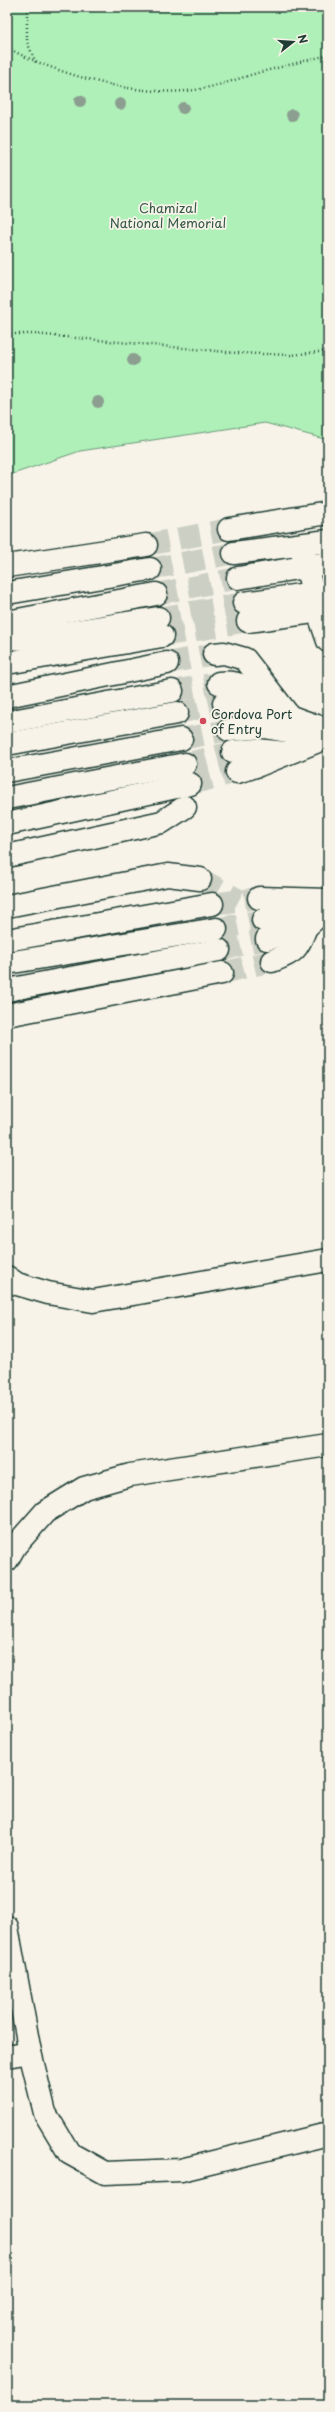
<svg xmlns="http://www.w3.org/2000/svg" width="335" height="2412" font-family="'Playpen Sans',sans-serif">
  <style>
    .green { fill: #aff0b8; stroke: #679676 }
    .lines { fill: none; stroke-linecap: round; stroke-linejoin: round }
    .minor-tunnel { stroke: #cccfc4; stroke-width: 22; stroke-dasharray: 22 11; stroke-linecap: butt }
    .highway-tunnel { stroke: #cccfc4; stroke-width: 22; stroke-dasharray: 22 11; stroke-linecap: butt }
    .minor-casing { stroke: #1f3d34; stroke-width: 25 }
    .highway-casing { stroke: #1f3d34; stroke-width: 25 }
    .path { stroke: #1f3d34; stroke-width: 2.5; stroke-dasharray: 1 3; stroke-linecap: butt }
    .minor { stroke: #f7f3e8; stroke-width: 22 }
    .highway { stroke: #f7f3e8; stroke-width: 22 }
    .tree { fill: #8c9e90 }
    .poi-dot { fill: #d1495b; stroke: #f7f3e8; stroke-width: 1.5 }
    .labels { text-anchor: middle; stroke-width: 3.5; stroke-linejoin: round; paint-order: stroke }
    .park-label { font-size: 13px; fill: #355848; stroke: #f7f3e8 }
    .poi-label { font-size: 13px; fill: #1f3d34; stroke: #f7f3e8; text-anchor: start }
  </style>
  <rect width="100%" height="100%" fill="#f7f3e8"/>
  <filter id="ink" filterUnits="userSpaceOnUse"><feTurbulence type="fractalNoise" baseFrequency=".025" numOctaves="2"/><feDisplacementMap in="SourceGraphic" scale="8" xChannelSelector="R" yChannelSelector="G"/><feConvolveMatrix kernelMatrix="1 2 1 2 8 2 1 2 1" color-interpolation-filters="sRGB"/></filter>
  <g filter="url(#ink)">
    <path class="green" d="M7,7H328V440L265,423L80,451L7,476Z"/>
    <g class="lines">
      <path class="minor-tunnel" d="M146,545L229,529"/>
      <g class="highway-tunnel">
        <path d="M150,569L234,553"/>
        <path d="M156,594L238,578"/>
        <path d="M158,618L244,603"/>
        <path d="M162,636L248,621"/>
        <path d="M167,663L214,654"/>
        <path d="M172,691L219,683"/>
        <path d="M177,713L224,703"/>
        <path d="M181,739L229,730"/>
        <path d="M185,764L233,752"/>
        <path d="M190,784L237,772"/>
        <path d="M200,879L239,900"/>
        <path d="M212,904L259,898"/>
        <path d="M216,929L263,920"/>
        <path d="M219,950L267,939"/>
        <path d="M222,973L272,961"/>
      </g>
      <g class="minor-casing">
        <g id="minor">
          <path d="M229,529L328,513"/>
          <path d="M7,566L146,545"/>
          <path d="M7,1277L17,1284L48,1293L93,1301L328,1260"/>
          <path d="M7,1560L15,1546L45,1512L84,1488L130,1475L328,1445"/>
          <path d="M7,1927L30,2052L45,2113L69,2153L105,2173L181,2170L328,2134"/>
          <path d="M7,2056L30,2052"/>
        </g>
      </g>
      <g class="highway-casing">
        <g id="highway">
          <path d="M301,545L318,612L328,641"/>
          <path d="M234,553L328,541"/>
          <path d="M238,578L328,563"/>
          <path d="M7,593L150,569"/>
          <path d="M244,603L328,591"/>
          <path d="M248,621L328,610"/>
          <path d="M7,622L156,594"/>
          <path d="M7,638L26,639L158,618"/>
          <path d="M214,654L224,653L245,659L290,717"/>
          <path d="M7,663L162,636"/>
          <path d="M219,683C244,680 252,692 270,707"/>
          <path d="M7,696L167,663"/>
          <path d="M224,703C261,699 292,721 328,729"/>
          <path d="M7,722L172,691"/>
          <path d="M229,730L265,727L292,732H309"/>
          <path d="M7,744L177,713"/>
          <path d="M233,752L257,750L285,753"/>
          <path d="M7,771L181,739"/>
          <path d="M237,772L259,765L328,737"/>
          <path d="M7,798L185,764"/>
          <path d="M7,824L190,784"/>
          <path d="M7,856L162,822L185,807"/>
          <path d="M259,898L328,900"/>
          <path d="M7,906L168,875L200,879"/>
          <path d="M263,920L312,907"/>
          <path d="M267,939L306,927L328,907"/>
          <path d="M7,940L212,904"/>
          <path d="M272,961C294,953 298,950 306,927"/>
          <path d="M7,963L216,929"/>
          <path d="M7,990L219,950"/>
          <path d="M7,1015L222,973"/>
        </g>
      </g>
      <g class="path">
        <path d="M27,7V42L36,63"/>
        <path d="M7,48C58,74 128,95 186,91C210,89 234,80 257,73C281,67 304,61 328,55"/>
        <path d="M7,334H34L237,353L291,355L328,351"/>
      </g>
      <use href="#minor" class="minor"/>
      <use href="#highway" class="highway"/>
    </g>
    <g class="tree">
      <circle cx="80" cy="101" r="6"/>
      <circle cx="120" cy="104" r="6"/>
      <circle cx="183" cy="108" r="6"/>
      <circle cx="292" cy="115" r="6"/>
      <circle cx="133" cy="360" r="6"/>
      <circle cx="98" cy="402" r="6"/>
    </g>
  </g>
  <circle class="poi-dot" cx="203" cy="721" r="4"/>
  <g class="labels">
    <g class="park-label">
      <text x="168" y="213">Chamizal<tspan x="168" dy="15">National Memorial</tspan></text>
    </g>
    <g class="poi-label">
      <text x="211" y="719">Cordova Port<tspan x="211" dy="15">of Entry</tspan></text>
    </g>
  </g>
  <rect width="335" height="2412" fill="none" stroke="#f7f3e8" stroke-width="24"/>
  <rect x="12" y="12" width="311" height="2388" fill="none" stroke="#1f3d34" stroke-width="1.5" filter="url(#ink)"/>
  <g transform="translate(293 42) rotate(73)" stroke="#f7f3e8" stroke-width="3" paint-order="stroke">
  <path d="M0-3L7 15L0 10L-7 15Z" fill="#1f3d34"/>
  <text y="-6" font-size="11" font-weight="bold" text-anchor="middle" fill="#1f3d34">N</text>
  </g>
</svg>
